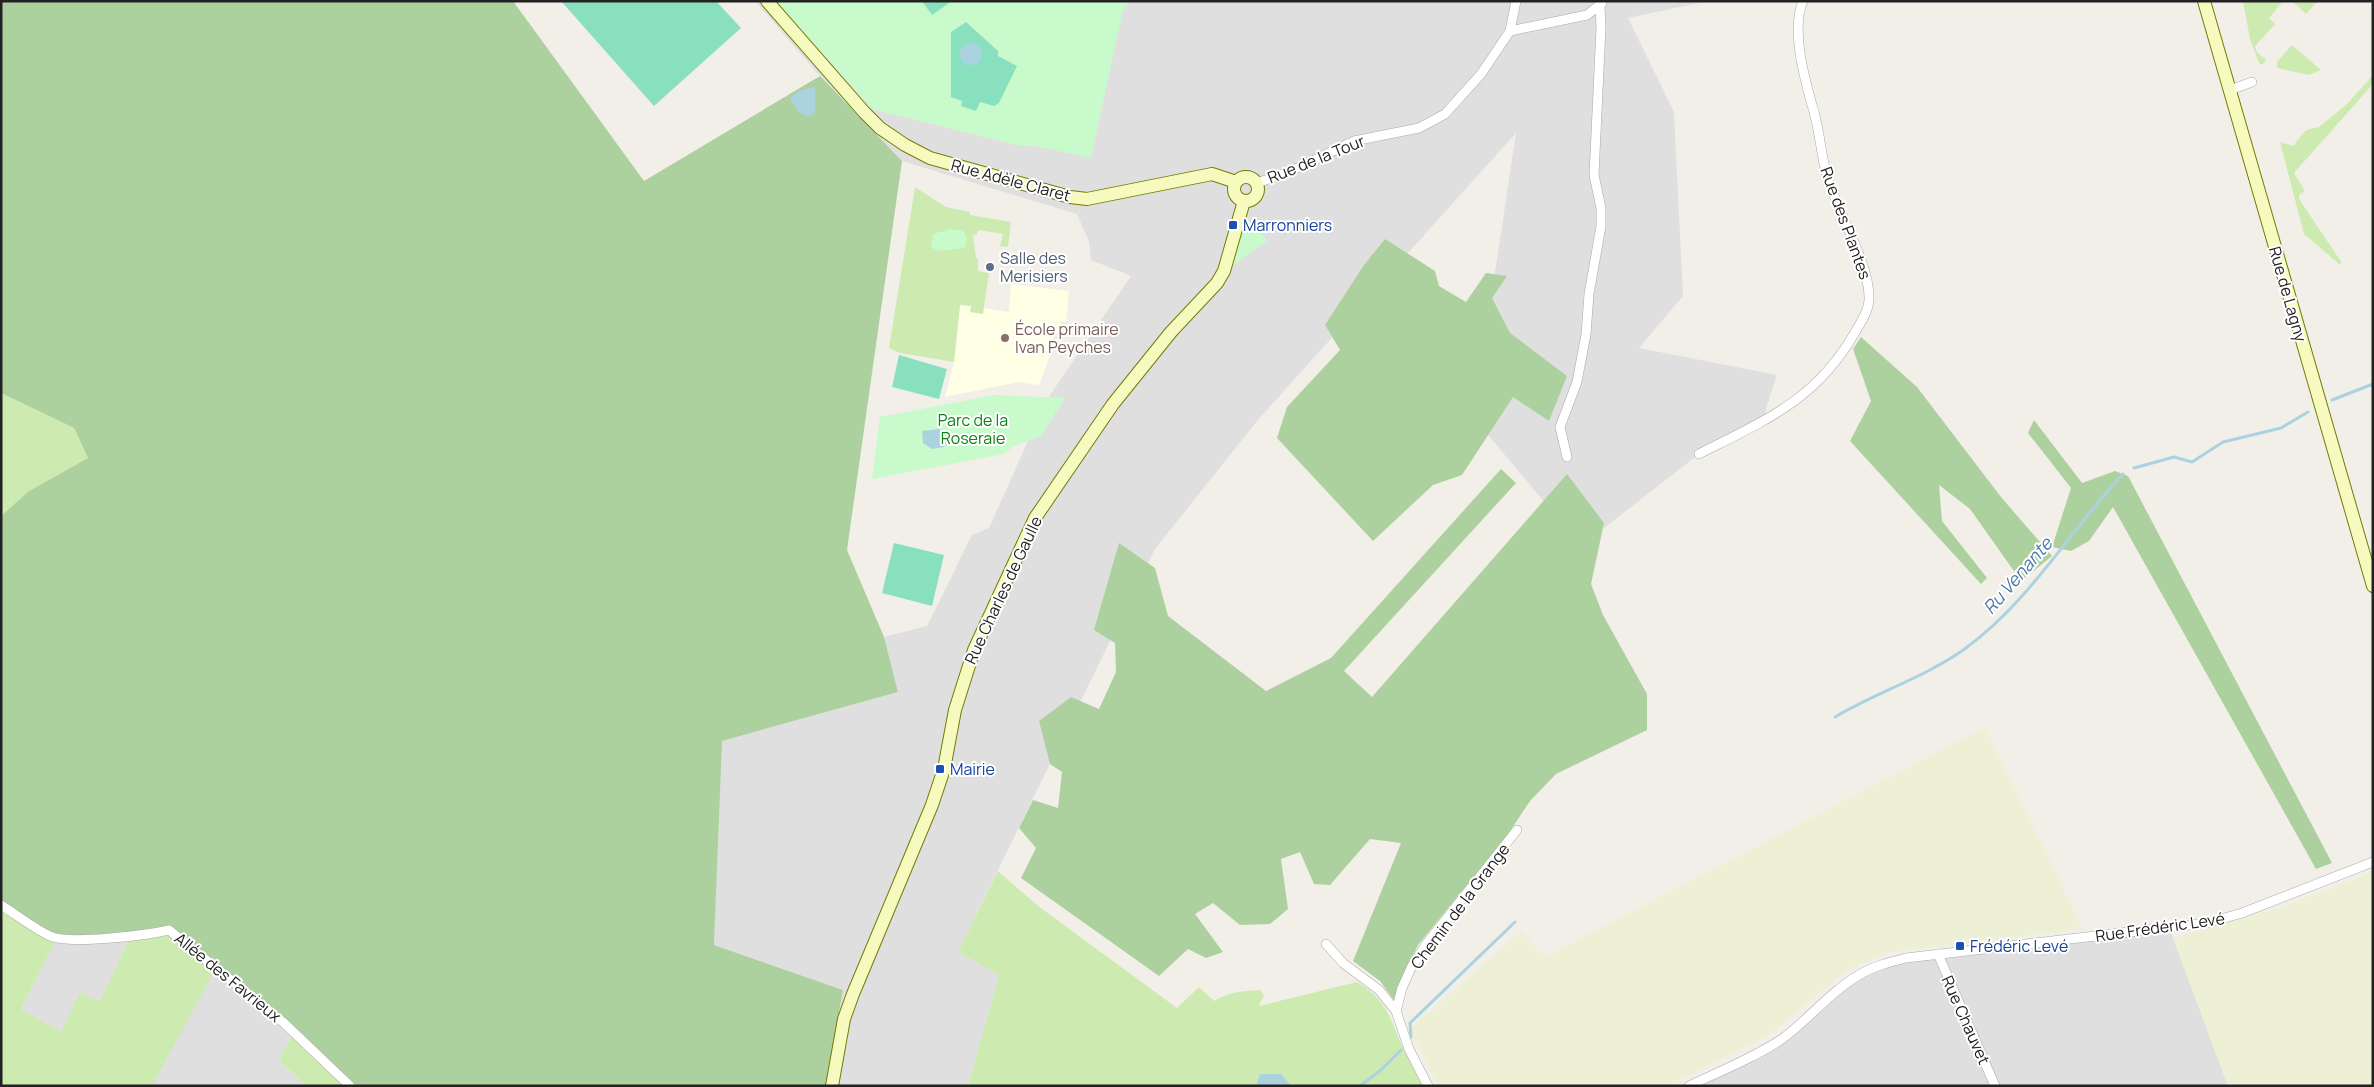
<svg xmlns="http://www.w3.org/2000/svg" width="2374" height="1087" font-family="Manrope,sans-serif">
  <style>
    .residential { fill: #e0dfdf }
    .education { fill: #ffffe5 }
    .farmland { fill: #eef0d5 }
    .grass { fill: #cdebb0 }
    .forest { fill: #add19e }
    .park { fill: #c8facc }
    .pitch { fill: #88e0be }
    .water { fill: #aad3df }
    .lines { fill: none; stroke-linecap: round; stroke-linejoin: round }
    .stream { stroke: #aad3df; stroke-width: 3 }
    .street-casing { stroke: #a9a9a9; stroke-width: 10 }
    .secondary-casing { stroke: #707d05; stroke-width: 14 }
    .street { stroke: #fff; stroke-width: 9 }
    .secondary { stroke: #f7fabf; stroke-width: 12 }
    .transit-dot { fill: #1a4fb4; stroke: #fff; stroke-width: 2 }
    .service-dot { fill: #5c6f8a; stroke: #fff; stroke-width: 2 }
    .education-dot { fill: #8d6e63; stroke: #fff; stroke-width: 2 }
    .labels { text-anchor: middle; stroke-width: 4; stroke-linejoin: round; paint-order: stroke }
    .street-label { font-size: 16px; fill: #222; stroke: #fff }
    .transit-label { font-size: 16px; fill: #164399; stroke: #fff; text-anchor: start }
    .service-label { font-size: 16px; fill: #4e5e75; stroke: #fff; text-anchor: start }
    .education-label { font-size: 16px; fill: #785e54; stroke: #fff; text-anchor: start }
    .park-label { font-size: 16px; fill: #0c8416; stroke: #fff }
    .water-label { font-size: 18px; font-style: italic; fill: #4a7aab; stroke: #fff }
  </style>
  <rect width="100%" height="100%" fill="#f2efe9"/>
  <g class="residential">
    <path d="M755,1H1709L1628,18L1674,112L1683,296L1639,348L1777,375L1766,408L1764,422L1699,454L1581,546L1468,411L1497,260L1516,133L1257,421L1155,549L958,952L999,975L968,1086H826L843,990L714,945L721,741L898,692L884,637L927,626L972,535L989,528L1046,401L1131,276L1091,260L1089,242L1077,214L902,161L820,76Z"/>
    <path d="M2170,929L2228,1086H1689L1767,1048L1843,986L1883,964Z"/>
    <path d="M131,935L100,1001L80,992L61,1032L21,1009L57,938Z"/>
    <path d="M213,965L293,1032L279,1060L306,1086H151Z"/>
  </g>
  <path class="education" d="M1011,284L1069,291L1066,322L1061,321L1059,334H1054L1051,352L1039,385L1018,382L945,397L954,362L960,305L971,306V312L982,314L984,308L1009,312Z"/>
  <g class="farmland">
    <path d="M1985,727L2083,929L1885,953L1848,970L1769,1035L1668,1086H1438L1410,1029L1521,931L1545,957Z"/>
    <path d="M2373,872V1086H2228L2173,938L2279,908Z"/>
  </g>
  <g class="grass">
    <path d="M2243,1H2283L2269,18L2275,24L2255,46L2257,52L2266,60L2262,65L2259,63L2250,39Z"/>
    <path d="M2292,1H2318L2306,14Z"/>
    <path d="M2292,45L2321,70L2309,75L2277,68V62Z"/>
    <path d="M2373,75V84L2294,173L2305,191L2299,195V199L2342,263L2339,264L2304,234L2280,142L2293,146L2306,130L2319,127L2347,104Z"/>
    <path d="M915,187L946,207L970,212V215L1011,222L1008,247L1000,246L1003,234L978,230L977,235H973L976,258H978V271L989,273L983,314L970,312L971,306L960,305L954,362L900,353L889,348Z"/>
    <path d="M1,393L74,428L88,458L29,491L1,516Z"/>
    <path d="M998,871L1038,906L1177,1008L1199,987L1214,1001C1227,992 1244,991 1260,990L1264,995L1259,1006L1357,982C1388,1000 1390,1020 1404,1050C1411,1062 1420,1074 1428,1086H968L999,975L958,952Z"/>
    <path d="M6,908L57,938L21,1009L61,1032L80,992L100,1001L131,935L169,930L216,968L152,1086H1V917Z"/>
    <path d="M293,1032L350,1086H306L279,1060Z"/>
  </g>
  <g class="forest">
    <path d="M1,1H513L644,181L820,76L902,161L847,550L884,637L898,692L722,741L714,945L843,990L826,1086H350L284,1023L169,930L52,937L1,905V516L29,491L88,458L74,428L1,393Z"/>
    <path d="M1385,239L1435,271L1439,286L1466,302L1486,273L1507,276L1492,298L1510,333L1567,376L1549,421L1513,397L1462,475L1433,485L1373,541L1277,438L1287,407L1340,350L1325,325L1364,265Z"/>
    <path d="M1861,337L1917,387L2001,497L2052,556L2021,581L1970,509L1939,485L1942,521L1987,578L1981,584L1850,441L1871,401L1853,349Z"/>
    <path d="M2034,420L2082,483L2115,471L2128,476L2332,863L2316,869L2113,507L2089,541L2071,551L2052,547L2071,488L2028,433Z"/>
    <path d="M1501,469L1516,483L1344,671L1372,697L1567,474L1604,523L1591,584L1603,615L1647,694V730L1556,774L1530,801L1506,837L1418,945L1407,967L1394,1000L1380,981L1353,961L1401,843L1370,839L1330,885L1314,884L1300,852L1281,859L1288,909L1270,924L1240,925L1213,903L1195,914L1223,952L1206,958L1188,949L1159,976L1021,878L1036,848L1019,828L1033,800L1058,808L1062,772L1050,764L1039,721L1071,697L1099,709L1116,672L1115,643L1094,630L1119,543L1155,568L1168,616L1266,691L1331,658Z"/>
  </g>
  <g class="park">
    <path d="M776,1H1132L1123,10L1091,158L1035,146H1021L872,109Z"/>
    <path d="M1245,220L1268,240L1228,269Z"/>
    <path d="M951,229L963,231L967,238L965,248L937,251L931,247L933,234Z"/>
    <path d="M994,395L1065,398L1041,436L1013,446L1004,454L872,479L880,417Z"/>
  </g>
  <g class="pitch">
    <path d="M561,1H716L741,28L654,106Z"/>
    <path d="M922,1H948L949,3L932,15Z"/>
    <path d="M966,22L998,51V56L1017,66L999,103L994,106L980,102L976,111L961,106L962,101L951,97V32Z"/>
    <path d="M899,355L947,369L939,399L892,387Z"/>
    <path d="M894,543L944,555L932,606L882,593Z"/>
  </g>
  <g class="water">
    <circle cx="971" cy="54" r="11"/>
    <path d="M815,87V112L808,117L799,112L790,99L798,91Z"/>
    <path d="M939,429L951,435L944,447L932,449L923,443L922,431Z"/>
    <path d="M1260,1074H1281L1291,1086H1256Z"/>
  </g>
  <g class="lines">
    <g class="stream">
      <path d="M2332,400L2373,384"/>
      <path d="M2134,468L2174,457L2192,462L2223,442L2281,428L2308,412"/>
      <path d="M1835,717C1877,692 1926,677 1966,648C2029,602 2070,531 2123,474"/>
      <path d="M1411,1037L1410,1023L1515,922"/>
      <path d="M1360,1086L1381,1070L1401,1050"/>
    </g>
    <g class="street-casing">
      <g id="street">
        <path d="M1510,31L1587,15L1602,3"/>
        <path d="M2230,90L2252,82"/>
        <path d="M1257,183L1291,171L1354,141L1419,128L1445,114L1481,74L1510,31L1516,1"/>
        <path d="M1699,454C1764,421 1816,400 1854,334C1861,322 1870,309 1869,296C1868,258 1834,208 1825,168C1820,147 1819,126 1812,105C1804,77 1791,29 1803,1"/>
        <path d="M1567,457L1560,427L1577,382L1586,334L1589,294L1601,226V208L1594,175L1601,28L1600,6"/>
        <path d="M1,905C17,915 33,928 50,936C69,945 147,935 169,930L284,1023L350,1086"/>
        <path d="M1326,944L1343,963L1379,990L1396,1011L1409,1049L1428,1086"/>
        <path d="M1938,954L1995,1086"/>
        <path d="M1396,1011L1402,988L1412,966L1427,943L1517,830"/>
        <path d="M1689,1086C1720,1071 1754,1058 1782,1039C1809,1019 1830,992 1859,975C1874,966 1890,962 1906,958L2207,923L2242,913L2373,862"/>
      </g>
    </g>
    <g class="secondary-casing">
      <g id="secondary">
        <path d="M767,1L864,112L880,128L905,145L930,158L1070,197L1087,199L1212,174L1236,182"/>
        <path d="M2204,1L2373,586"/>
        <circle cx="1246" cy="189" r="12"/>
        <path d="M832,1086L844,1019L853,994L932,805L944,769L955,710L974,650L1035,518L1113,404L1171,332L1217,283L1224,271L1244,201"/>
      </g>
    </g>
    <use href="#street" class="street"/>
    <use href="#secondary" class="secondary"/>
  </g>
  <g class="transit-dot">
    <rect x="1228" y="220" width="10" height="10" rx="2.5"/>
    <rect x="935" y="764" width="10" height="10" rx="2.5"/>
    <rect x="1955" y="941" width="10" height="10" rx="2.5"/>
  </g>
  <circle class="service-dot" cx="990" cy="267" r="5"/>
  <circle class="education-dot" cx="1005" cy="338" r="5"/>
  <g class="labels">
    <g class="street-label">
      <text transform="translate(1316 159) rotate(-22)" y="6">Rue de la Tour</text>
      <text transform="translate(1011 180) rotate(15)" y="6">Rue Adèle Claret</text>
      <text transform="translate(1846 223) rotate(70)" y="6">Rue des Plantes</text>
      <text transform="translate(2288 294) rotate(74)" y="6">Rue de Lagny</text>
      <text transform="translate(1003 590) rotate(-65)" y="6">Rue Charles de Gaulle</text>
      <text transform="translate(1460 906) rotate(-53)" y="6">Chemin de la Grange</text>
      <text transform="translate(2160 927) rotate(-8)" y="6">Rue Frédéric Levé</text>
      <text transform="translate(228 977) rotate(39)" y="6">Allée des Favrieux</text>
      <text transform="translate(1966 1020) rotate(66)" y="6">Rue Chauvet</text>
    </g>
    <g class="transit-label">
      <text x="1243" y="231">Marronniers</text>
      <text x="950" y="775">Mairie</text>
      <text x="1970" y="952">Frédéric Levé</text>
    </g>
    <g class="service-label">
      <text x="1000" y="264">Salle des<tspan x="1000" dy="18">Merisiers</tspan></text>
    </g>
    <g class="education-label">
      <text x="1015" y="335">École primaire<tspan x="1015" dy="18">Ivan Peyches</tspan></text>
    </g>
    <g class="park-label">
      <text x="973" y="426">Parc de la<tspan x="973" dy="18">Roseraie</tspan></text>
    </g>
    <g class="water-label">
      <text transform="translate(2018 576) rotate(-49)" y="6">Ru Venante</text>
    </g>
  </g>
  <rect width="2374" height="1087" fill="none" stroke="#222222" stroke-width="5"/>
</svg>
